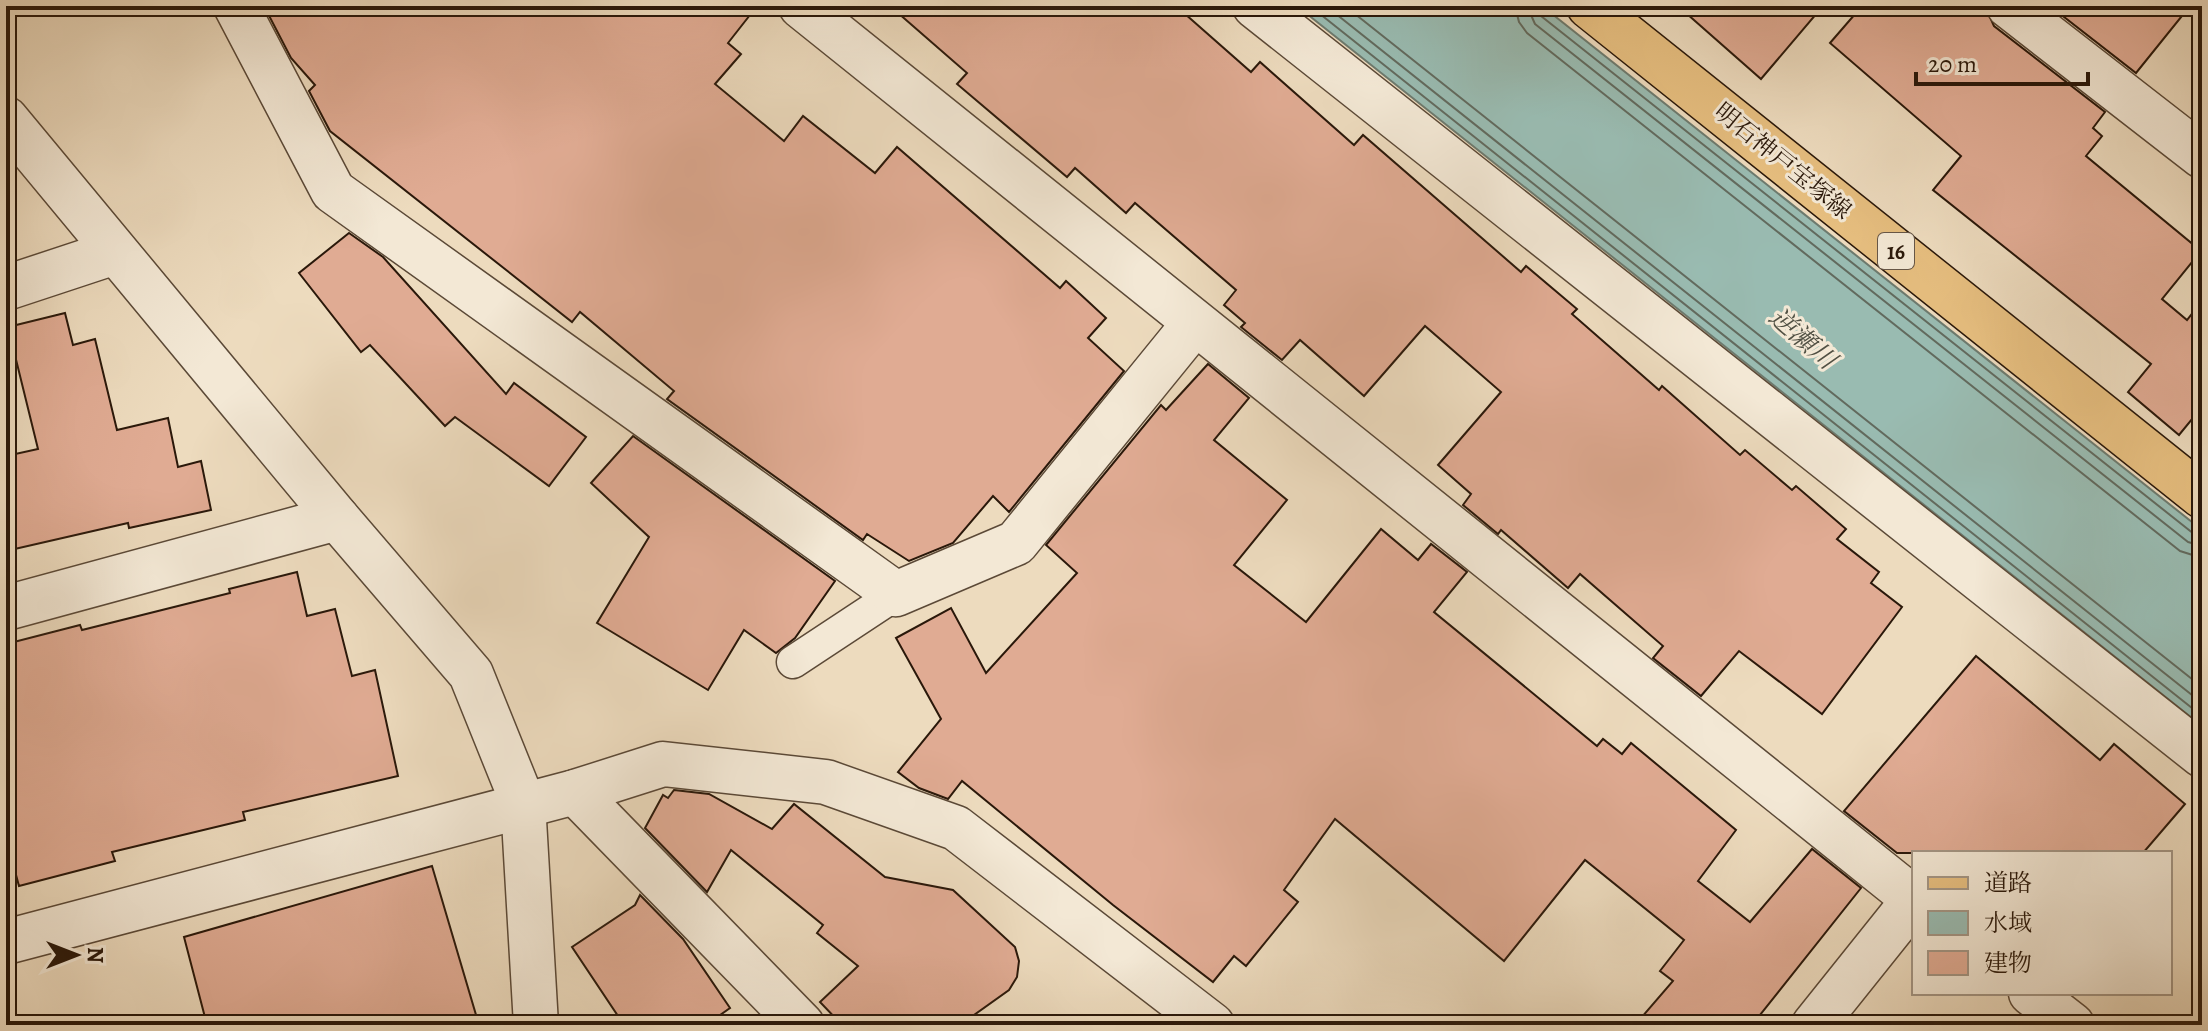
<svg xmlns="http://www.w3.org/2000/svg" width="2208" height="1031" font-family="Alegreya,'Noto Serif JP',serif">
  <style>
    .water { fill: #99bbb1; stroke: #6d7a6e; stroke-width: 2 }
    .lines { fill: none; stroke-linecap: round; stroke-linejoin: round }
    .shore { stroke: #626a5e; stroke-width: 2 }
    .building { fill: #e0ab93; stroke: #2a180a; stroke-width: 2 }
    .lane-casing { stroke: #5b4937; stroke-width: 35 }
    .street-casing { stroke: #5b4937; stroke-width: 47 }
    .primary-casing { stroke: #2a180a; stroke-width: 47 }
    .lane { stroke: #f3e8d5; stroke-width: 32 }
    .street { stroke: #f3e8d5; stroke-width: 44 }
    .primary { stroke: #e6be7f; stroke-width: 44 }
    .labels { text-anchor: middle; stroke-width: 6; stroke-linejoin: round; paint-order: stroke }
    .shield { fill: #f3e8d5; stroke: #665647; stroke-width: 2 }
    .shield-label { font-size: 22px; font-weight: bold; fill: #2a180a }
    .street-label { font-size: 24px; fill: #2a180a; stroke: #f3e8d5 }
    .water-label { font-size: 26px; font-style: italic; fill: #515144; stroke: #f3e8d5 }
  </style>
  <rect width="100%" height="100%" fill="#eddbbe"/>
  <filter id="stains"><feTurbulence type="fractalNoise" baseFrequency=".0025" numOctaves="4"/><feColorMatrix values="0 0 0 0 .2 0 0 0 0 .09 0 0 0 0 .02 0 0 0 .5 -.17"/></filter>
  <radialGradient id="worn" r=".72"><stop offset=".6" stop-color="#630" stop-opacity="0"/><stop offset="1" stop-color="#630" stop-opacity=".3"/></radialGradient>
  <path class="water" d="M1297,6H1542L2202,530V726Z"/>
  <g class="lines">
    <g class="shore">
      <path d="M1310,6L2202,716"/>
      <path d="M1326,6L2202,703"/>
      <path d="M1345,6L2202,687"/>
      <path d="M1515,6L1519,22L1527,33L2180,551L2202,558"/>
      <path d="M1527,6L1535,24L2188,542L2202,546"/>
      <path d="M1537,6L1541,16L2194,534L2202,536"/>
    </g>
  </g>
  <g class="building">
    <path d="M264,6H757L728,43L741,54L715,84L784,141L803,116L875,173L897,147L1060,288L1066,281L1106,318L1088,338L1124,371L1009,512L993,496L953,543L909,561L867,534L863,540L667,399L674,391L580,312L572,322L330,131L309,91L315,85L291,58Z"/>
    <path d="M890,6H1176L1251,72L1260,62L1354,145L1363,135L1521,272L1526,266L1577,309L1572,314L1659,390L1662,386L1740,455L1745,450L1792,490L1796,486L1846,529L1837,539L1879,572L1871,583L1902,607L1822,714L1739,651L1701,696L1653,658L1663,646L1580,574L1568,588L1501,530L1498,534L1463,505L1471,494L1438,465L1501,392L1425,326L1364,396L1300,340L1282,360L1241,327L1245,323L1224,305L1236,290L1135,203L1126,213L1075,168L1067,177L957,84L967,73Z"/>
    <path d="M1678,6H1823L1761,79Z"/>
    <path d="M1862,6H1985L1994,26L2105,112L2093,128L2102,136L2086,156L2201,251L2162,299L2187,320L2202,301V407L2179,435L2128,392L2151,364L1933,190L1961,156L1830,43Z"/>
    <path d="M2050,6H2190L2136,73Z"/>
    <path d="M349,233L383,257L506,394L514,383L586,437L549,486L455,417L445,426L370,345L361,352L299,273Z"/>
    <path d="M65,313L73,345L95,339L117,430L168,418L178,467L201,461L211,510L129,528L128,523L6,551V456L38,449L8,327Z"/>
    <path d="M1208,364L1249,398L1214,440L1287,500L1234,565L1306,622L1381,529L1418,560L1431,544L1467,572L1434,612L1597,746L1603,739L1622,754L1631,743L1736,830L1698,881L1750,922L1812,849L1861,888L1752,1025H1635L1673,981L1660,971L1684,940L1585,860L1504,961L1335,819L1284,890L1298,902L1246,966L1234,956L1213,982L1113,905L962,781L948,799L919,788L898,772L941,719L896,638L951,608L986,673L1077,573L1046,545L1161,405L1166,410Z"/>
    <path d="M633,436L835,581L795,638L776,653L744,630L708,690L597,623L649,537L591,483Z"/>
    <path d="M297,572L307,616L335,609L352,676L375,670L398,776L243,812L245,820L112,852L115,861L19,886L6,838V644L80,625L82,630L230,593L229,589Z"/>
    <path d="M1976,656L2100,760L2114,744L2185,804L2143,853H1897L1844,811Z"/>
    <path d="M674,790L709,794L772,829L794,804L885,877L953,890L1015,947L1019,961L1017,977L1009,990L960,1025H842L820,1002L858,966L817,933L823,925L731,850L707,892L645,828L663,795L668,798Z"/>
    <path d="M432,866L479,1025H207L184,937Z"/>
    <path d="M640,895L683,939L730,1008L706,1025H624L572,947L635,905Z"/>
  </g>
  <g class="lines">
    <g class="lane-casing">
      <path id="lane" d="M793,662L896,594"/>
    </g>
    <g class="street-casing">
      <g id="street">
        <path d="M236,6L333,191L896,594L1016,543L1194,324"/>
        <path d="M801,6L1914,899"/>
        <path d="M1255,6L2202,755"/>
        <path d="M2009,6L2202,156"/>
        <path d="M6,119L337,518L471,674L523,803L536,1025"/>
        <path d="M6,288L115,252"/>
        <path d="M6,608L337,518"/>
        <path d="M575,792L802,1025"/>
        <path d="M6,942L575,792L663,764L826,782L956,828L1212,1025"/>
        <path d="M2031,993L2072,1025"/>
        <path d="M1814,1025L1914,900"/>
      </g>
    </g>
    <g class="primary-casing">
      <path id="primary" d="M1589,6L2202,496"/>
    </g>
    <use href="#lane" class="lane"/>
    <use href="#street" class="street"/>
    <use href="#primary" class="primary"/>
  </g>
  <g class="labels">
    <rect class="shield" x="1878" y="233" width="36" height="36" rx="6"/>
    <g class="shield-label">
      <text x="1896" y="259">16</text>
    </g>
    <g class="street-label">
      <text transform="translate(1783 161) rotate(39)" y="8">明石神戸宝塚線</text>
    </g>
    <g class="water-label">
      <text transform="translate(1803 338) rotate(41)" y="9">逆瀬川</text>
    </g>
  </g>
  <rect width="2208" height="1031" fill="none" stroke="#eddbbe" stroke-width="32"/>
  <rect x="8" y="8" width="2192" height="1015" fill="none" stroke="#2a180a" stroke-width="4"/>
  <rect x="16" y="16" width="2176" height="999" fill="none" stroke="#2a180a" stroke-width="2"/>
  <rect x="1912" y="851" width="260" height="144" fill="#f3e8d5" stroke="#a39584" stroke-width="2"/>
  <rect x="1928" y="877" width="40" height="12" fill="#e6be7f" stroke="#a39584" stroke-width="2"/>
  <text x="1984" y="891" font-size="24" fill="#2a180a">道路</text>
  <rect x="1928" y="911" width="40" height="24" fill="#99bbb1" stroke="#a39584" stroke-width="2"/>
  <text x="1984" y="931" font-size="24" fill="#2a180a">水域</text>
  <rect x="1928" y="951" width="40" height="24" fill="#e0ab93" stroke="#a39584" stroke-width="2"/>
  <text x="1984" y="971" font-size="24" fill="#2a180a">建物</text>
  <g transform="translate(76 955) rotate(90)" stroke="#f3e8d5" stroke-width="6" paint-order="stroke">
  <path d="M0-6L14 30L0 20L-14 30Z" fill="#2a180a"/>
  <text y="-12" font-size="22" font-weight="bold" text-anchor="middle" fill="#2a180a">N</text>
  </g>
  <path d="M1916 72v12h172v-12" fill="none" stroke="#2a180a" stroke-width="4"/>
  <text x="1928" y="72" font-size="24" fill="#2a180a" stroke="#f3e8d5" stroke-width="6" paint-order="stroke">20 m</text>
  <rect width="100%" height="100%" filter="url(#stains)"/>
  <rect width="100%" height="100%" fill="url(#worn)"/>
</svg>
